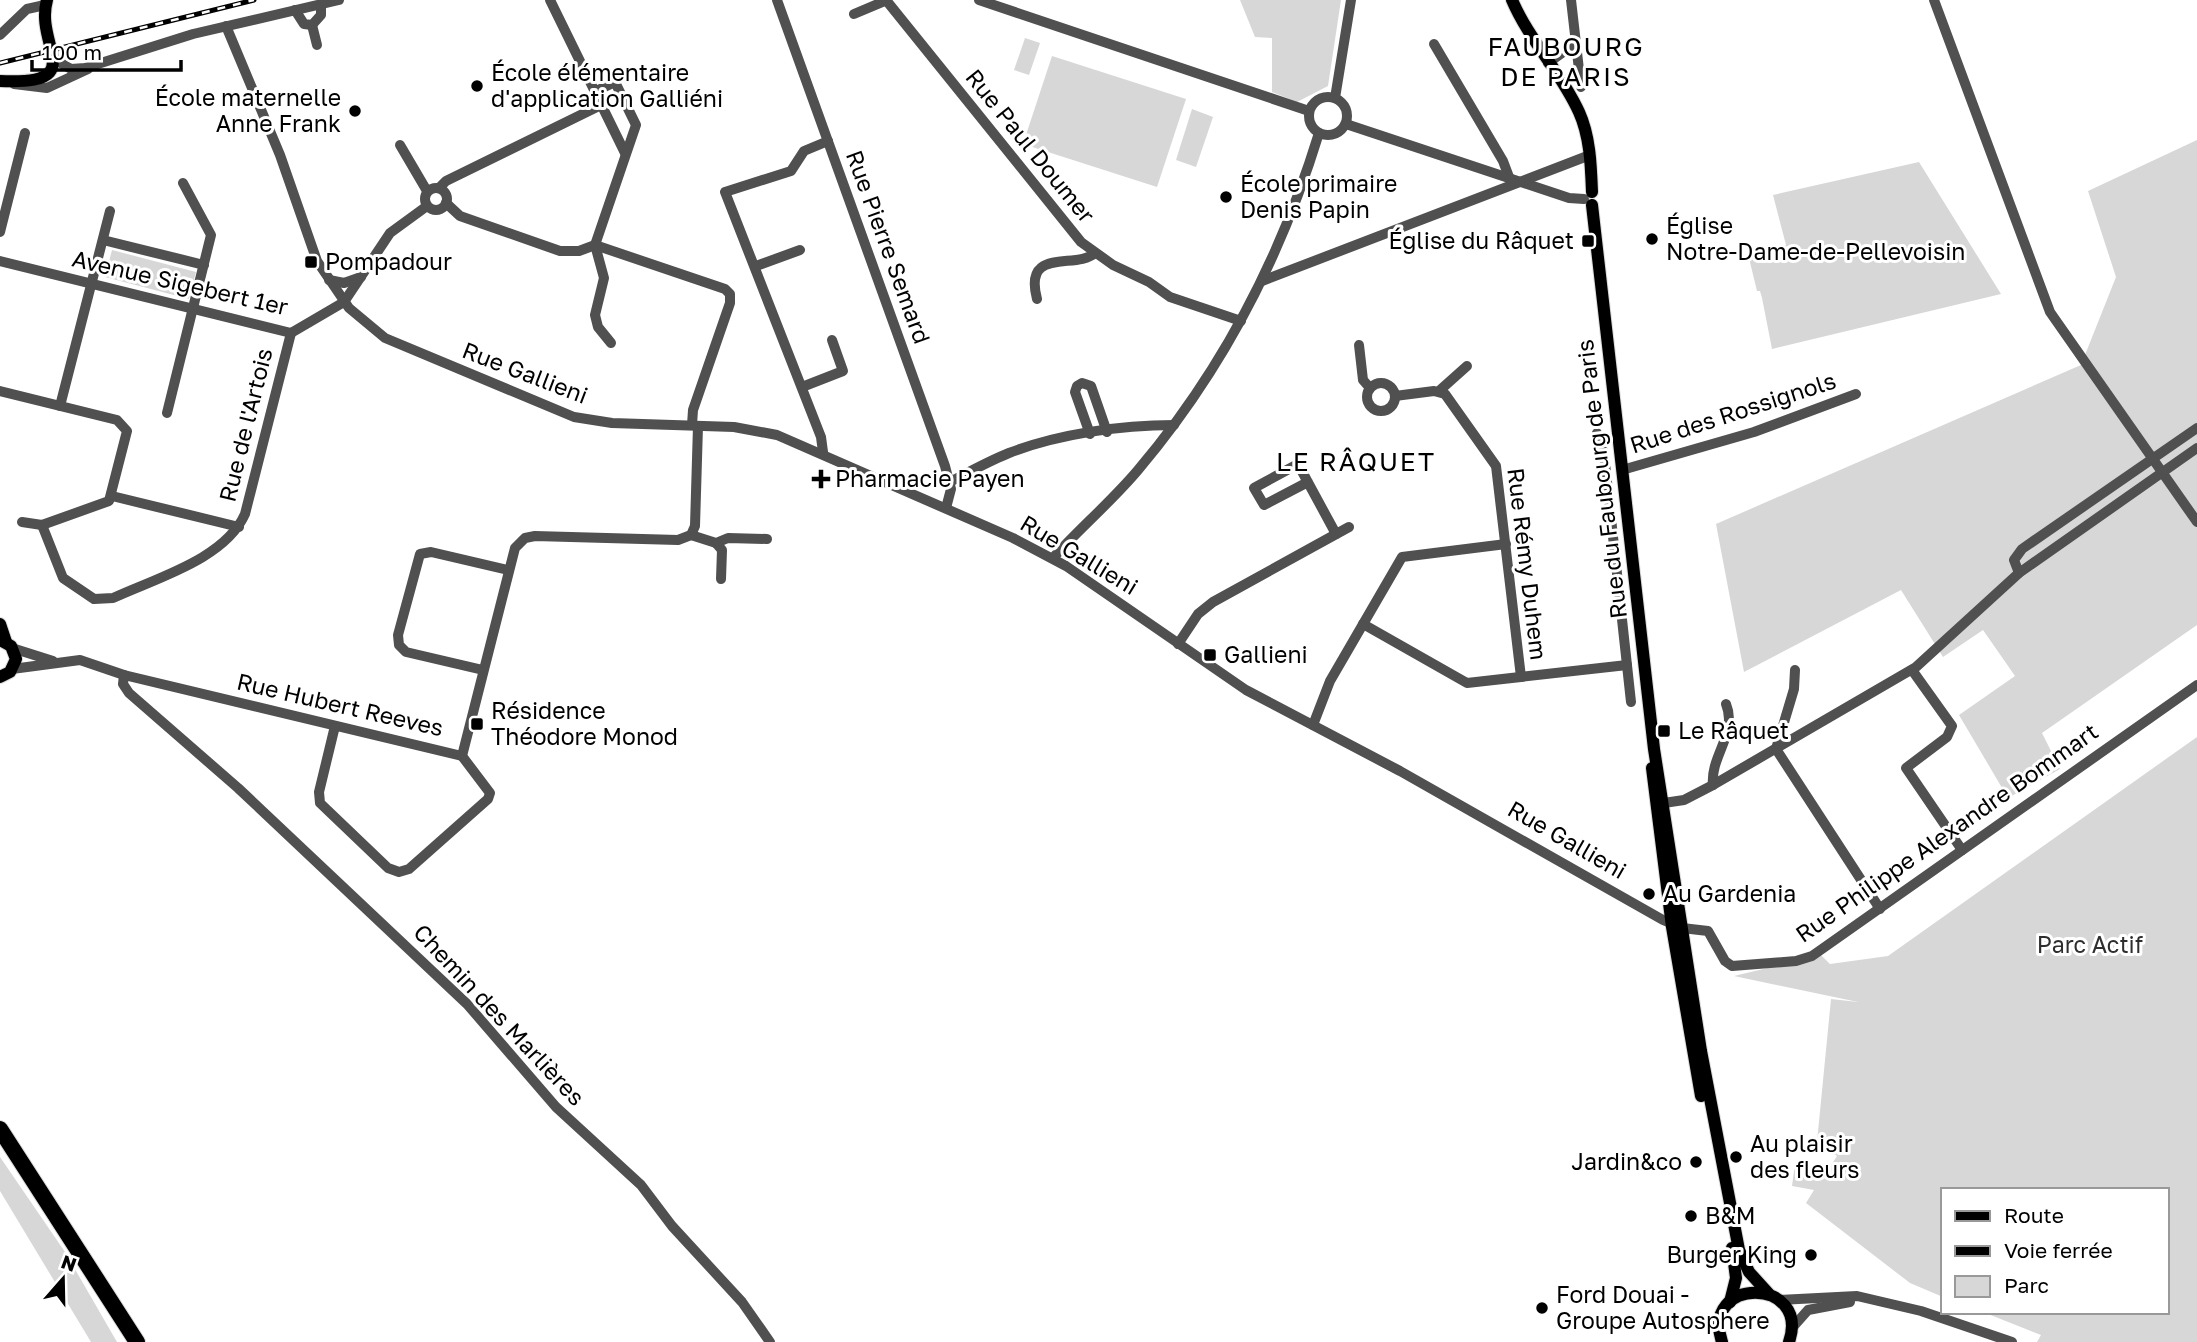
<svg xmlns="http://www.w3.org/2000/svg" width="2197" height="1342" font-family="'Golos Text',sans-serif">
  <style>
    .green { fill: #d7d7d7 }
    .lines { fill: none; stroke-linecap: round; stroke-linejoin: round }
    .major-casing { stroke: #dbdbdb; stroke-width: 14 }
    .highway-casing { stroke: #dbdbdb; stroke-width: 18 }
    .minor { stroke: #505050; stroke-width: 10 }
    .major { stroke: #000; stroke-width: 12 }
    .highway { stroke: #000; stroke-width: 16 }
    .rail-casing { stroke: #000; stroke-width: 5 }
    .rail { stroke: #fff; stroke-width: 2.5; stroke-dasharray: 8; stroke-linecap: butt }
    .poi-dot { fill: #000; stroke: #fff; stroke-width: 2.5 }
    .labels { text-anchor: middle; stroke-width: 6; stroke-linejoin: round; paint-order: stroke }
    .poi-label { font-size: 23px; fill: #000; stroke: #fff; text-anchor: start }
    .street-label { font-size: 23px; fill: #000; stroke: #fff }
    .park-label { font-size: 23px; fill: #2e2e2e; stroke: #fff }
    .quarter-label { font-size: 26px; letter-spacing: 2px; fill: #000; stroke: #fff }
  </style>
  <rect width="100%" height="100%" fill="#fff"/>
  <g class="green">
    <path d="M1240,0H1341L1328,86L1297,102L1272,92V38L1255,37Z"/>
    <path d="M1025,38L1040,43L1029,75L1014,70Z"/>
    <path d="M1052,56L1186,99L1157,187L1023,144Z"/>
    <path d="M1192,109L1213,117L1196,167L1176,160Z"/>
    <path d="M2197,140V625L2042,733L2060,769L2008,798L1959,715L2015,676L1983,630L1943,657L1901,590L1744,672L1716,524L2081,365L2116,277L2088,191Z"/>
    <path d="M1919,162L2001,294L1772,349L1762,298L1760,291H1757L1748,254L1786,245L1773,195Z"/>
    <path d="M112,250L196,272L189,299L105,277Z"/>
    <path d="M2197,737V1342H2037L2041,1335L1983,1312H2167V1190H1943V1297L1910,1283L1806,1203L1814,1190L1792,1186L1795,1164L1813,1166L1824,1176L1837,1156L1817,1142L1831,999L1858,1002L1734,976L1821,955L1830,964L1888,956Z"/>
    <path d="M0,1157L65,1252L117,1342H91L0,1191Z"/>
  </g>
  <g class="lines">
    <g class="major-casing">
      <g id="major">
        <path d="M1512,0C1529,40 1561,72 1579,112C1590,136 1591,165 1592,192"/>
        <path d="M0,81C91,85 34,46 47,0"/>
        <path d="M1592,205L1654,749L1701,1051L1739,1250L1749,1272L1769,1294"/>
        <path d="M0,624L6,642"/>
        <path d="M0,640L11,646L16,659L10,672L0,677"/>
        <path d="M1652,768L1672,927L1701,1096"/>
        <path d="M1730,1302L1736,1278L1732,1248"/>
        <path d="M1722,1342C1700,1276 1811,1277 1789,1342"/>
      </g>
    </g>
    <g class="highway-casing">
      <path id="highway" d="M0,1129L137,1342"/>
    </g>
    <g class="minor">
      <path d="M550,0L625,153"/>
      <path d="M777,0L945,466L951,489L946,508"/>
      <path d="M886,0L1081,242L1113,265L1149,282L1170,297L1241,321"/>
      <path d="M979,0L1309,111"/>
      <path d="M1571,0L1581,87"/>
      <path d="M1934,0L2050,312L2197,522"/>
      <path d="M295,10L304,24L312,25L321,15V4"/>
      <path d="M854,14L885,1"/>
      <path d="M312,25L317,45"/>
      <path d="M226,26L280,155L317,261L349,308L385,338L574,417L612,423L734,427L777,435L1013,538L1066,566L1246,690L1400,771L1663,920L1682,928L1708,931L1725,961L1732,966L1796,961L1812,956L2197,685"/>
      <path d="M0,35L27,9L45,5"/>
      <path d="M1434,44L1503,161L1509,177"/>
      <path d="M54,59L71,69L85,68L193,34L339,0"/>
      <path d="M1548,63L1576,43"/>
      <path d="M14,84L47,88L88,69"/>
      <path d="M594,92L615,82L636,125L595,245L604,278L595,315L598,327L611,343"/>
      <circle cx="1328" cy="116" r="19"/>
      <path d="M1335,98L1351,0"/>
      <path d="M1346,124L1569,198L1584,199"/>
      <path d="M400,145L427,191"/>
      <circle cx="436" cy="199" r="11"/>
      <path d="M439,188L446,181L601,105"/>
      <path d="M446,203L460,216L560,251H579L595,245"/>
      <path d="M0,232L25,133"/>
      <path d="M103,240L204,265"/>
      <path d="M595,245L725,289L730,294V303L693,410L692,425"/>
      <path d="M0,261L291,333L344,302L390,233L427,206"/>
      <path d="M756,266L800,250"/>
      <path d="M329,280L344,283L361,277"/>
      <path d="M1262,281L1590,155"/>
      <path d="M1037,299C1023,246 1076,270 1095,253"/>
      <path d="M1359,345L1363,380L1370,388"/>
      <circle cx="1381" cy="397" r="14"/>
      <path d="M802,387L843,371L832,340"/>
      <path d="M0,391L117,420L127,431L109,501L42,525L22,522"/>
      <path d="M1439,391L1467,366"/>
      <path d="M1395,396L1434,391L1445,394L1496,466L1521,677"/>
      <path d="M60,406L110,211"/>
      <path d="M167,413L211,235L183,183"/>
      <path d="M1597,433L1604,454L1631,702"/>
      <path d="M1090,434L1075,392L1077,386L1082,383L1091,386L1107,432"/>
      <path d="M823,452L821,437L725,192L791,171L804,151L828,141"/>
      <path d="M1622,470L1754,432L1856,394"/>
      <path d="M950,482C969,472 989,461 1009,453C1058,434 1121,425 1174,425"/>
      <path d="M1308,482L1264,505L1254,488L1298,464L1336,534"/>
      <path d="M112,496L239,527"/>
      <path d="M42,525L63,578L94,599L113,598C156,578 225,559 245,514L291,333"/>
      <path d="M691,535L716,543L728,538L767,539"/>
      <path d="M716,543L722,550L721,579"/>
      <path d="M1053,558C1080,528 1112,501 1138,470C1222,371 1281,257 1319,133"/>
      <path d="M2019,573L2014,560L2022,549L2197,428"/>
      <path d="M1363,624L1467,683L1627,665"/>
      <path d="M1178,644L1198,614L1213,602L1349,527"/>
      <path d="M12,648L53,661"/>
      <path d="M12,669L80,660L124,675L462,756L515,548L525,538L535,536L678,540L691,535L695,526L698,426"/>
      <path d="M483,670L406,652L399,645L398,635L420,554L431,552L508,570"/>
      <path d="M1795,670L1794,689L1776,749L1880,909"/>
      <path d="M1912,670L1952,726L1947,737L1906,768L1962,850"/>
      <path d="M124,675L123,684L129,693L238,788L467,1004L556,1107L641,1185L672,1226L742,1302L770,1342"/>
      <path d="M1313,725L1330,681L1402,557L1506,544"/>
      <path d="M335,726L319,792L320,803L388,868L399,872L409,869L488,799L490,793L462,756"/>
      <path d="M1713,785C1710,756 1738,733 1726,704"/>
      <path d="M1657,804L1684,800L1713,785L1916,667L2019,573L2197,448"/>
      <path d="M1779,1300L1857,1296L1921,1311L2012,1342"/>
      <path d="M1792,1328L1808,1310L1850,1302"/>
    </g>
    <use href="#major" class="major"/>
    <use href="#highway" class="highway"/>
    <g class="rail-casing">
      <path id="rail" d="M0,63L254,0"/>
    </g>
    <use href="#rail" class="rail"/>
  </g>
  <g class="poi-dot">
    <circle cx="477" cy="86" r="7"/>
    <circle cx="355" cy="111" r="7"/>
    <circle cx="1226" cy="197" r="7"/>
    <circle cx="1652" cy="239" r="7"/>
    <rect x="1581" y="234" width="14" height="14" rx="3.5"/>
    <rect x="304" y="255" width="14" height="14" rx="3.5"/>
    <path d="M817.5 468.5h7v7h7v7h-7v7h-7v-7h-7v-7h7z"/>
    <rect x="1203" y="648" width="14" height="14" rx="3.5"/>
    <rect x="470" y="717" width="14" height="14" rx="3.5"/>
    <rect x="1657" y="724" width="14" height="14" rx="3.5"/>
    <circle cx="1649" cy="894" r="7"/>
    <circle cx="1736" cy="1157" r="7"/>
    <circle cx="1696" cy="1162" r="7"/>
    <circle cx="1691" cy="1216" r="7"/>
    <circle cx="1811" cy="1255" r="7"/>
    <circle cx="1542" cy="1308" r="7"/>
  </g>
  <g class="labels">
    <g class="poi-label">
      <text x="491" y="81">École élémentaire<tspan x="491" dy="26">d'application Galliéni</tspan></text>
      <text x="341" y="106" text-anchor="end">École maternelle<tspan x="341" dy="26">Anne Frank</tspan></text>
      <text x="1240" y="192">École primaire<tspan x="1240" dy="26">Denis Papin</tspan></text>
      <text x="1666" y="234">Église<tspan x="1666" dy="26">Notre-Dame-de-Pellevoisin</tspan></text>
      <text x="1574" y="249" text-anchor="end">Église du Râquet</text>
      <text x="325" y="270">Pompadour</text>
      <text x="835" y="487">Pharmacie Payen</text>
      <text x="1224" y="663">Gallieni</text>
      <text x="491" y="719">Résidence<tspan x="491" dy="26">Théodore Monod</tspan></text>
      <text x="1678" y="739">Le Râquet</text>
      <text x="1663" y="902">Au Gardenia</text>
      <text x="1750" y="1152">Au plaisir<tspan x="1750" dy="26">des fleurs</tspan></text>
      <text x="1682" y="1170" text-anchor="end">Jardin&amp;co</text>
      <text x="1705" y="1224">B&amp;M</text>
      <text x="1797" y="1263" text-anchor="end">Burger King</text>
      <text x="1556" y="1303">Ford Douai -<tspan x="1556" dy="26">Groupe Autosphere</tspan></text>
    </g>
    <g class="street-label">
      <text transform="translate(1030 146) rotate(51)" y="8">Rue Paul Doumer</text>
      <text transform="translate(888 247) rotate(70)" y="8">Rue Pierre Semard</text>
      <text transform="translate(180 283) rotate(13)" y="8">Avenue Sigebert 1er</text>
      <text transform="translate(525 373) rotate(21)" y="8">Rue Gallieni</text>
      <text transform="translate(1733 413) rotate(-18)" y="8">Rue des Rossignols</text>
      <text transform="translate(246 425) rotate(-76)" y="8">Rue de l'Artois</text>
      <text transform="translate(1602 479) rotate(-97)" y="8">Rue du Faubourg de Paris</text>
      <text transform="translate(1079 555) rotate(31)" y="8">Rue Gallieni</text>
      <text transform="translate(1527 564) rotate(83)" y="8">Rue Rémy Duhem</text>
      <text transform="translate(340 705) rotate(13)" y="8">Rue Hubert Reeves</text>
      <text transform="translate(1947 833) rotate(-35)" y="8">Rue Philippe Alexandre Bommart</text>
      <text transform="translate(1567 840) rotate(30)" y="8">Rue Gallieni</text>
      <text transform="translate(499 1015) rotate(47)" y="8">Chemin des Marlières</text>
    </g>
    <g class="park-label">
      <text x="2090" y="953">Parc Actif</text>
    </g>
    <g class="quarter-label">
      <text x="1566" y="56">FAUBOURG<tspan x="1566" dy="30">DE PARIS</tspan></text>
      <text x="1356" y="471">LE RÂQUET</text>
    </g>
  </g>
  <rect x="1941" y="1188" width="228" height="126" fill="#ffffff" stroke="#999999" stroke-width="2"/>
  <rect x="1955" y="1211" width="35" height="10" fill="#000000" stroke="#999999" stroke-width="2"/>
  <text x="2004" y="1223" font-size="21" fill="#000000">Route</text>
  <rect x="1955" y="1246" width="35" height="10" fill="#000000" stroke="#999999" stroke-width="2"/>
  <text x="2004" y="1258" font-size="21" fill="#000000">Voie ferrée</text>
  <rect x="1955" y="1276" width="35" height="21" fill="#d7d7d7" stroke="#999999" stroke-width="2"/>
  <text x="2004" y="1293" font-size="21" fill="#000000">Parc</text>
  <g transform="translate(63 1279) rotate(20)" stroke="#ffffff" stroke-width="5" paint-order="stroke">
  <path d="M0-5L12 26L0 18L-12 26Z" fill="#000000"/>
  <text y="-10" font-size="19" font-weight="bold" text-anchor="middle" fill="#000000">N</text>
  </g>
  <path d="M32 60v10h149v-10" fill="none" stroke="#000000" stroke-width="3.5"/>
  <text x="42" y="60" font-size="21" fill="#000000" stroke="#ffffff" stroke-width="5" paint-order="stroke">100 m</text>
</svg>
